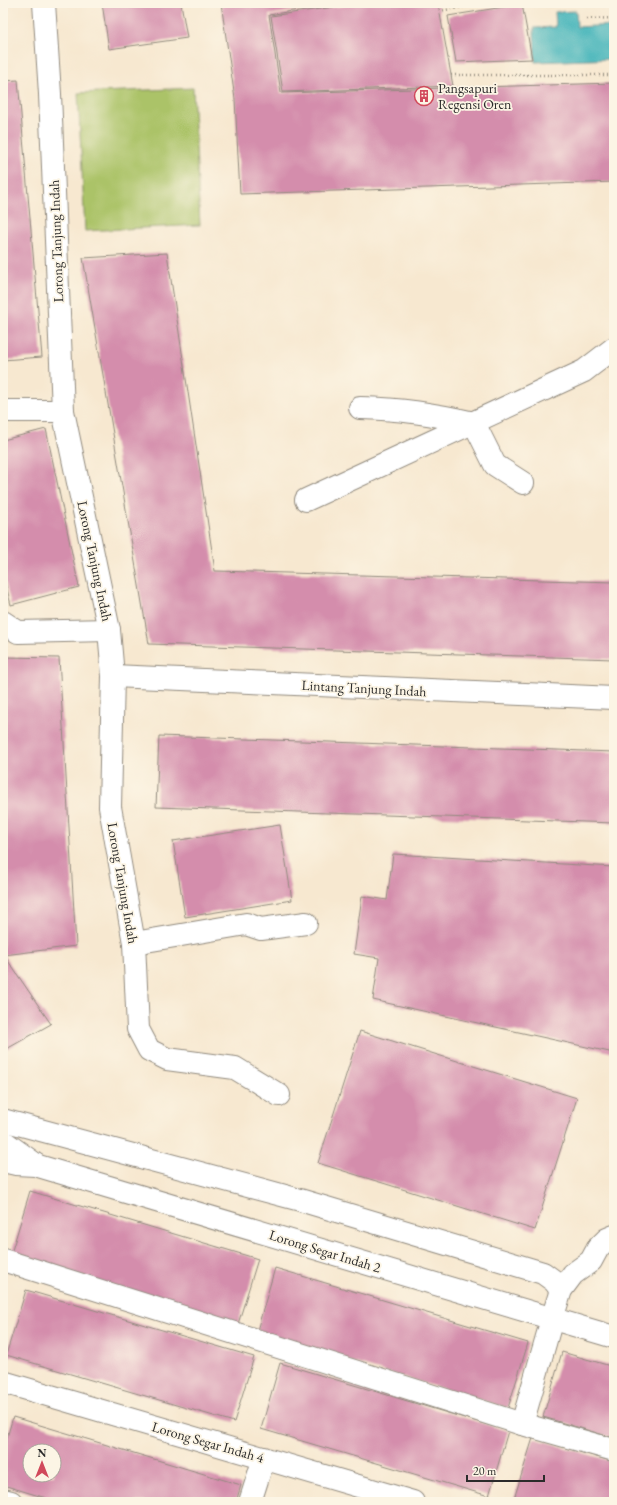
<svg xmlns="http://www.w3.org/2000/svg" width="617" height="1505" font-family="'EB Garamond',serif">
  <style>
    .green { fill: #abc368; stroke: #6b774a }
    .water { fill: #43b4ba; stroke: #377072 }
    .building { fill: #d48dac; fill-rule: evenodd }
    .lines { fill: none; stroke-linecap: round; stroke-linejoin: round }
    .minor-casing { stroke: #918a7e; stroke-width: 24 }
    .path { stroke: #918a7e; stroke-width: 2.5; stroke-dasharray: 1 3; stroke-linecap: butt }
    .minor { stroke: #fff; stroke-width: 22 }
    .labels { text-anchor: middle; stroke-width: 3.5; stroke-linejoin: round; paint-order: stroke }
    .poi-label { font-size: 14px; fill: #2b2b2b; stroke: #fcf5e5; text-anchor: start }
    .street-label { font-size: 14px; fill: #2b2b2b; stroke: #fcf5e5 }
  </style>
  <rect width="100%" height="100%" fill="#fcf5e5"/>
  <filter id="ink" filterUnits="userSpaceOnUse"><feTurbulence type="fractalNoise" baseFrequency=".025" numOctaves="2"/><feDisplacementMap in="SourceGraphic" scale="8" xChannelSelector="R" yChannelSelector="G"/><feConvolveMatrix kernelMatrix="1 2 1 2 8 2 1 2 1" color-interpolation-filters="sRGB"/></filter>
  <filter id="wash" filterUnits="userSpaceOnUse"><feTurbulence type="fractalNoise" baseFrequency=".012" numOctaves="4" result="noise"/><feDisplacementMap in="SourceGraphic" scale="16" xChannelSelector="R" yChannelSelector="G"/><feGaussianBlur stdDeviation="0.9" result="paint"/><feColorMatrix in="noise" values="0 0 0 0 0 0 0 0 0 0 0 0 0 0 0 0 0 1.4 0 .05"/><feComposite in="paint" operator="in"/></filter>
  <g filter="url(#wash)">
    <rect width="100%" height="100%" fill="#f7e8d0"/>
    <path class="green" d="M193,88L200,225L85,231L78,93Z"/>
    <path class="water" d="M576,11L577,27L614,25V59L535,62L534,28L556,27L555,12Z"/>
    <g id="blocks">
      <g class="building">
        <path d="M102,3H181L187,38L109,49Z"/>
        <path d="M221,3H338L269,15L281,93L614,83V182L240,194L235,99Z"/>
        <path d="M362,3H438L453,86L283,92L271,16Z"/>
        <path d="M522,4L532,59L456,62L448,16Z"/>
        <path d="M18,80L42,357L3,360V81Z"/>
        <path d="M167,253L215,571L614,582V659L149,644L83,258Z"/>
        <path d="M46,429L79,587L11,605L3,573V440Z"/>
        <path d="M3,657L59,658L76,946L4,955L51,1024L3,1051Z"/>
        <path d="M159,736L614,752V823L156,807Z"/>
        <path d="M280,825L292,900L185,917L173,841Z"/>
        <path d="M393,854L614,867V1053L373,1000L379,958L354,954L362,896L387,900Z"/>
        <path d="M360,1031L577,1098L535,1230L318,1163Z"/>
        <path d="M30,1191L258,1259L238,1324L10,1257Z"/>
        <path d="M275,1268L528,1343L508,1408L256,1334Z"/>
        <path d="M26,1290L254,1357L234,1422L6,1355Z"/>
        <path d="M562,1352L614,1367V1438L543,1417Z"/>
        <path d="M280,1363L508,1431L489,1496L261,1429Z"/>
        <path d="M13,1417L241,1485L236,1502H59L3,1485V1451ZM30,1451H54V1475H30Z"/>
        <path d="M533,1438L614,1462V1502H513Z"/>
      </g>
    </g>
  </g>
  <g filter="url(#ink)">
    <use href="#blocks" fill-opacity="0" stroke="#918a7e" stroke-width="1"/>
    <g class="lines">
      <g class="minor-casing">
        <g id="minor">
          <path d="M44,3L50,94L63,411L109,630L113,676L110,807L134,943L138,1029L149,1050L167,1059L235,1068L279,1095"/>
          <path d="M360,408C402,409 433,414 474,423L495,465L523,483"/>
          <path d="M3,411H63"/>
          <path d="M306,500L584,371L614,348"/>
          <path d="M3,622L18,632L109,630"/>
          <path d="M113,676L614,698"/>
          <path d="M134,943L246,924L261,929L306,923"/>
          <path d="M3,1120L300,1200L543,1273L554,1281L561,1290"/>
          <path d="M3,1141L35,1164"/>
          <path d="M3,1161L16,1164L35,1165L614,1337"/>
          <path d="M3,1260L522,1424L614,1450"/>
          <path d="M3,1382L413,1502"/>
          <path d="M522,1424L552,1319L561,1290L573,1274L591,1261L598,1248L607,1239L614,1236"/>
          <path d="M3,1500L11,1502"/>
          <path d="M250,1502L264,1458"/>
        </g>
      </g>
      <g class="path">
        <path d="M439,11L487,3"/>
        <path d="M587,19L614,18"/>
        <path d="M451,75H614"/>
      </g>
      <use href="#minor" class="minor"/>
    </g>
  </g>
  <defs>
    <g id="building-ring" transform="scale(1)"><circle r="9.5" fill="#fcf5e5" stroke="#d1495b" stroke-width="1.5"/><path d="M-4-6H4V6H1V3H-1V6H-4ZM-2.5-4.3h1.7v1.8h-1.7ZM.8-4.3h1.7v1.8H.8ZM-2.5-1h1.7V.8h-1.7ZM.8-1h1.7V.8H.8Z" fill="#d1495b"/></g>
  </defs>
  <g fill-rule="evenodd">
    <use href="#building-ring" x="424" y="96"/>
  </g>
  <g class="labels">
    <g class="poi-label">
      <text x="438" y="93">Pangsapuri<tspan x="438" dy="16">Regensi Oren</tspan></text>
    </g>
    <g class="street-label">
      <text transform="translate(56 241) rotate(-92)" y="5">Lorong Tanjung Indah</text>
      <text transform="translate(95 561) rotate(78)" y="5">Lorong Tanjung Indah</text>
      <text transform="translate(364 688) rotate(3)" y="5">Lintang Tanjung Indah</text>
      <text transform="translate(123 883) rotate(80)" y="5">Lorong Tanjung Indah</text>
      <text transform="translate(325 1251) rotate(17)" y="5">Lorong Segar Indah 2</text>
      <text transform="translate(208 1442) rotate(16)" y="5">Lorong Segar Indah 4</text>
    </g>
  </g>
  <rect width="617" height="1505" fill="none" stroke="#fcf5e5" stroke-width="16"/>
  <g transform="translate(42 1463)"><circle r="19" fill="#fcf5e5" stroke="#a8a49b"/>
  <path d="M0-3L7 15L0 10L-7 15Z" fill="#d1495b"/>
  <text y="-6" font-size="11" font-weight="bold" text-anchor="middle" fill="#2b2b2b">N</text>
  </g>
  <path d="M467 1475v6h77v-6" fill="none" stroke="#2b2b2b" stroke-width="2"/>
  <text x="473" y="1475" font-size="12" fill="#2b2b2b" stroke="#fcf5e5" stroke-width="3" paint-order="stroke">20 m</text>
</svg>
